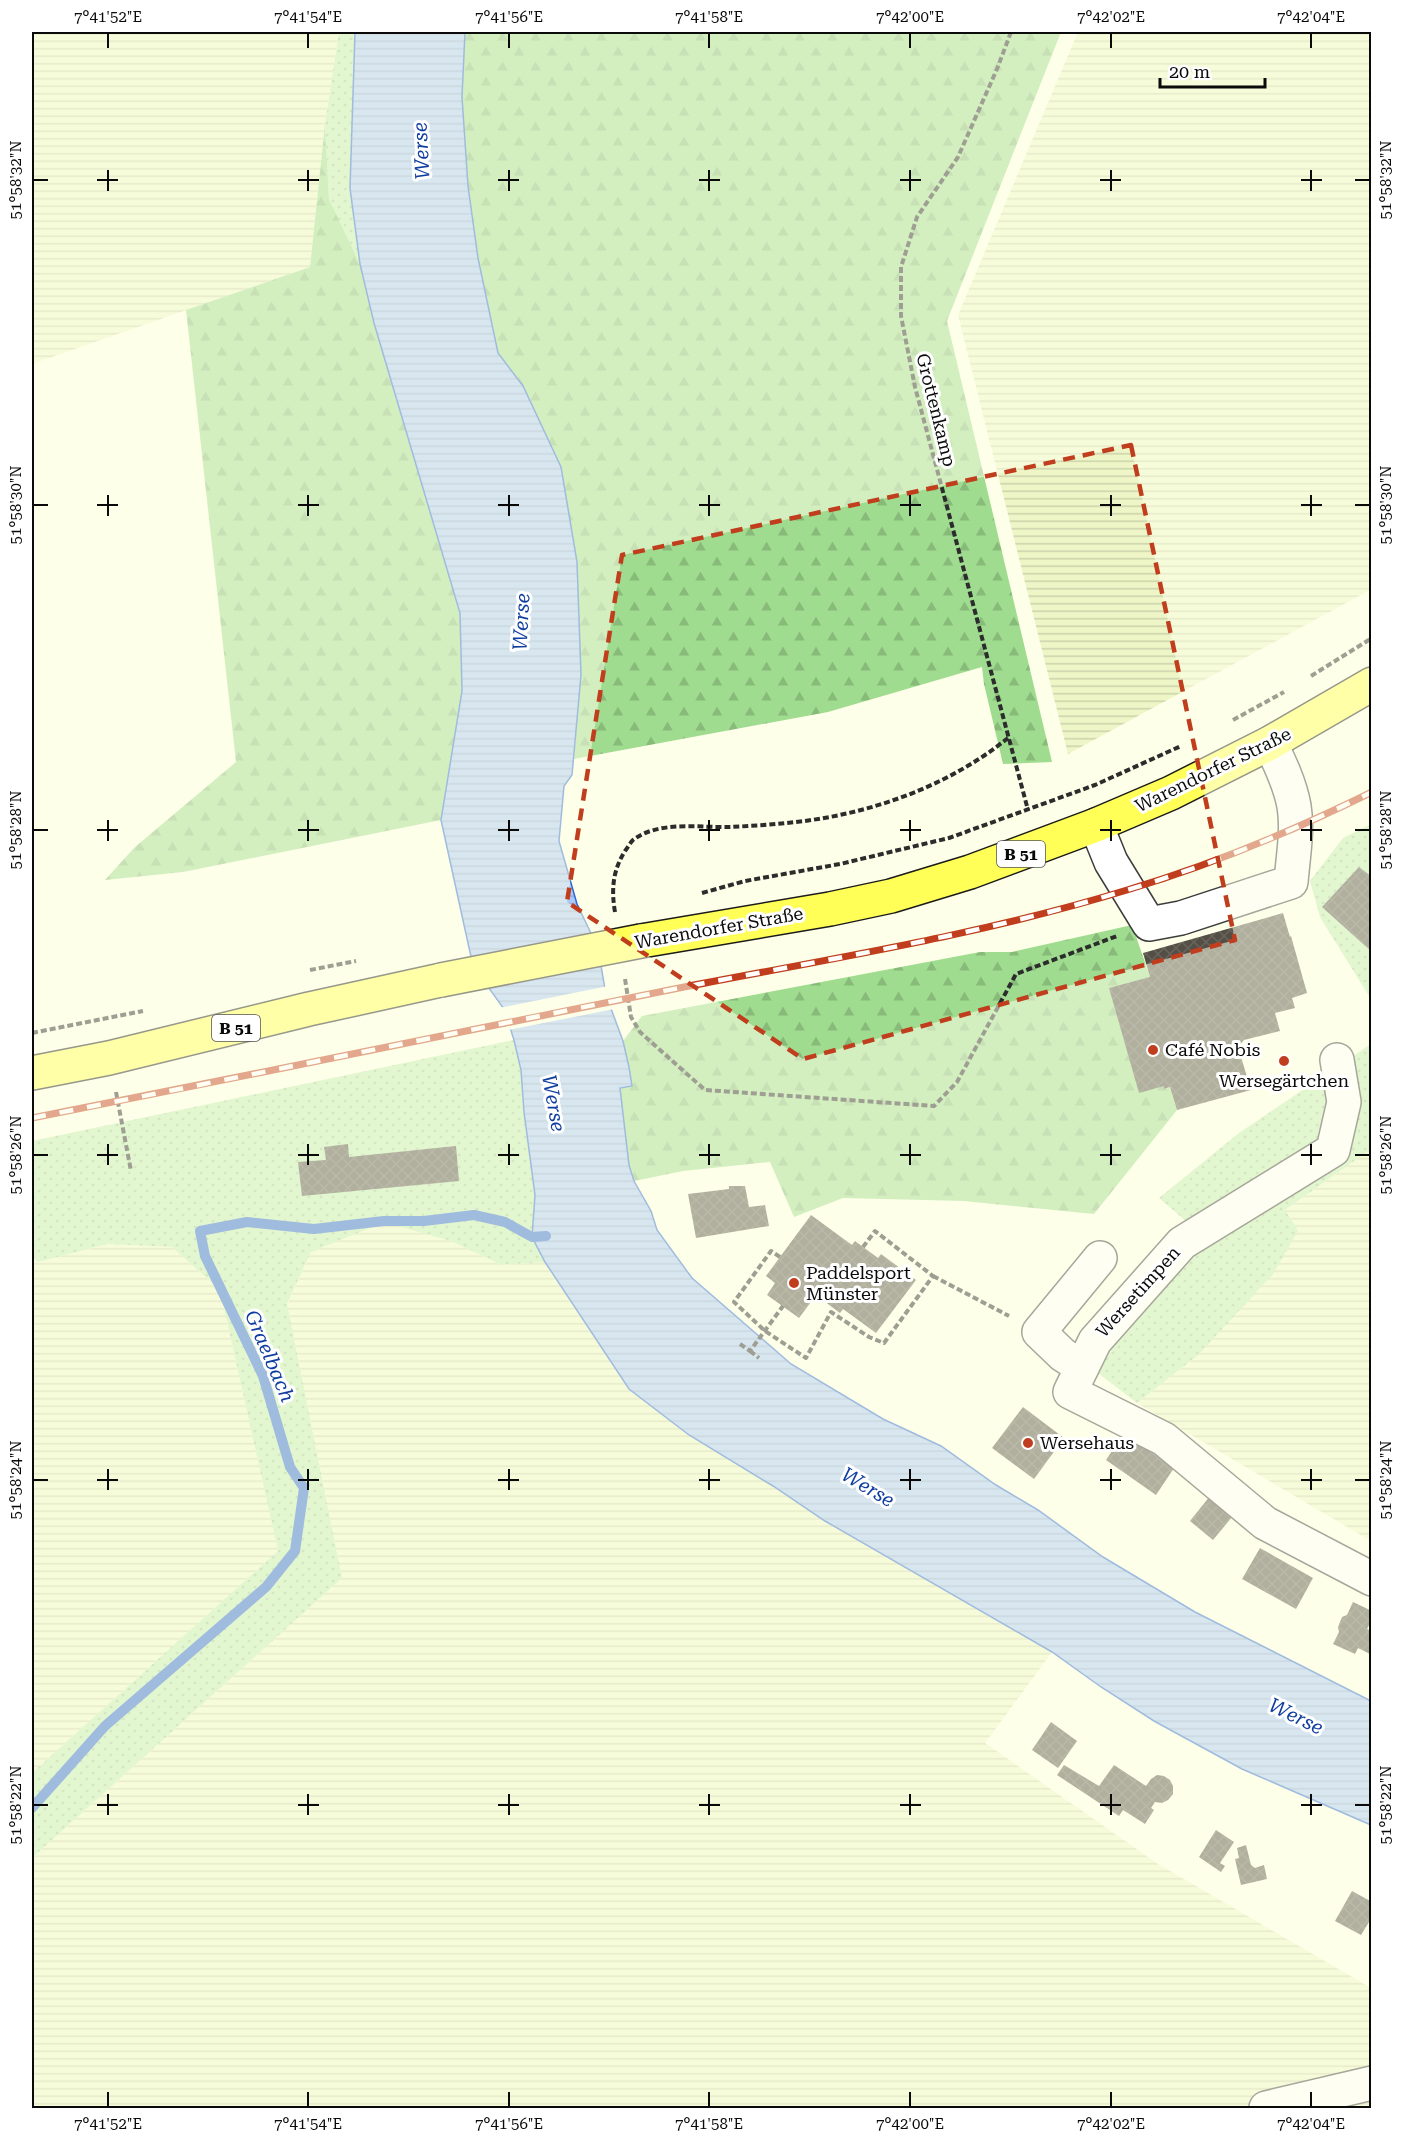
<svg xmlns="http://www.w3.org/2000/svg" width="1403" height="2140" font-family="'Roboto Serif',serif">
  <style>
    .farmland { fill: url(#farmland-rules) }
    .green { fill: url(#green-dots) }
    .forest { fill: url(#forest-firs) }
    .water { fill: url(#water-rules); stroke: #2e69d3; stroke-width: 1.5 }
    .pier { fill: #feffe8 }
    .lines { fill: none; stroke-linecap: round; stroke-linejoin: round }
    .stream { stroke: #2e69d3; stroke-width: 10 }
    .building { fill: url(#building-cross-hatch) }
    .minor-casing { stroke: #3d3d3d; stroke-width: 36 }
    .major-casing { stroke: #1b1b1b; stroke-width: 36 }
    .path { stroke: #2c2c2c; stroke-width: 4; stroke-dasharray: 6 3; stroke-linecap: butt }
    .minor { stroke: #fff; stroke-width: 33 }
    .major { stroke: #ffff58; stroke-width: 33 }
    .rail-casing { stroke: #c03d1d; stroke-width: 7 }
    .rail { stroke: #fff; stroke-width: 4.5; stroke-dasharray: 14; stroke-linecap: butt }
    .major-bridge-casing { stroke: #1b1b1b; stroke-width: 36; stroke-linecap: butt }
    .major-bridge { stroke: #ffff58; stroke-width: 33 }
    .marked { fill: none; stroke: #c03d1d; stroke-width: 4.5; stroke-dasharray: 12 8; stroke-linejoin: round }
    .ticks { fill: none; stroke: #0a0a0a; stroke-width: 2 }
    .poi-dot { fill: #c03d1d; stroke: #fff; stroke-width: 2 }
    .labels { text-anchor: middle; stroke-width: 6; stroke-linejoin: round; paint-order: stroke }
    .shield { fill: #fff; stroke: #545454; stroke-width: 1.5 }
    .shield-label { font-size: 16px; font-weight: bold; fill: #0a0a0a }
    .street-label { font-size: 18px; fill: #0a0a0a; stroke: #fff }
    .poi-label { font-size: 18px; fill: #0a0a0a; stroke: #fff; text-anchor: start }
    .water-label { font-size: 20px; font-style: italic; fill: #103ea0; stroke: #fff }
    .neatline { fill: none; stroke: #0a0a0a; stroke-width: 2 }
    .ticks-label { font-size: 15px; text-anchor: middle; fill: #0a0a0a }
  </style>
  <defs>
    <pattern id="farmland-rules" width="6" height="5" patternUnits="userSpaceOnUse" patternTransform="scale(1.5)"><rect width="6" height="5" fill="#eef6c7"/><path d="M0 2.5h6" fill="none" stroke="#cbd2aa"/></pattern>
    <pattern id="green-dots" width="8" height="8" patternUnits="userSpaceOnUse" patternTransform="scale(1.5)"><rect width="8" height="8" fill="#c1eab1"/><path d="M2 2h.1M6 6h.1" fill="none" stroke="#a4c797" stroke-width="1.8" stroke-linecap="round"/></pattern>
    <pattern id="forest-firs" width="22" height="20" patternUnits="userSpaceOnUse" patternTransform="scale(1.5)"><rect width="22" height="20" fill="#9fdc8f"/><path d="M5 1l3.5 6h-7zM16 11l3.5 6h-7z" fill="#88bb7a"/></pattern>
    <pattern id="water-rules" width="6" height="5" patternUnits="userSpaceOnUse" patternTransform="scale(1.5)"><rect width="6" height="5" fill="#aac8f9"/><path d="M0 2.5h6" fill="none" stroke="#91aad4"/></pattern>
    <pattern id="building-cross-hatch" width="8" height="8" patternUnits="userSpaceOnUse" patternTransform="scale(1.5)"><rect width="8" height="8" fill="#544f46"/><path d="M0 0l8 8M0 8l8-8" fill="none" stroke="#68645c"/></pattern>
  </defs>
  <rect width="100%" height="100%" fill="#feffe8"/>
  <g class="farmland">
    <path d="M32,32H339L325,124L310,267L32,364Z"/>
    <path d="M1078,32H1371L1372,589L1068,754L958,315Z"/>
    <path d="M1371,1149V1541L1137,1403L1198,1355L1285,1210Z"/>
    <path d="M384,1221L451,1241L502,1265L545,1262L629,1389L689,1435L773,1486L825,1521L1052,1652L985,1743L1158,1864L1371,1988V2076L1248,2108H32V1858L342,1578L287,1305L311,1252Z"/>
    <path d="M107,1244L172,1247L220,1290L278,1551L32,1773V1257L38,1262Z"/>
    <path d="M1371,2092V2108H1297Z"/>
  </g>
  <g class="green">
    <path d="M339,32H355L350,188L360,264L329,199L325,124Z"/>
    <path d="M1371,824V1014L1369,996L1320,917L1310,881L1343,838Z"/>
    <path d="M514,1040L521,1070L524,1112L535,1195L532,1237L545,1262L502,1265L451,1241L384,1222L311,1252L287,1304L342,1578L32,1858V1773L278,1551L220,1290L172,1247L107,1244L38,1262L32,1257V1141Z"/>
    <path d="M1371,1044V1149L1285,1210L1298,1231L1273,1274L1198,1355L1137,1403L1098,1373L1187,1222L1159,1198L1239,1133Z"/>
  </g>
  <g class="forest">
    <path d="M465,32H1061L947,321L1052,762L1003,764L984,684L982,667L828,712L574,759L581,675L577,562L561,467L523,386L498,353L478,258L468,186L462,97Z"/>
    <path d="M325,124L329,199L360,264L374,323L460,613L462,691L441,820L183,872L105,880L135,847L236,762L186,310L310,267Z"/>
    <path d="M1132,925L1150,977L1164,1086L1165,1089L1170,1087L1177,1110L1094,1214L964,1201L843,1198L794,1217L770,1162L683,1171L634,1181L629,1165L620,1088L631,1086L629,1067L623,1041L642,1016L980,952H1012Z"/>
  </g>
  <path class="water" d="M355,32H465L462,97L468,186L478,258L498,353L523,386L561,467L577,562L581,675L572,775L564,786L559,841L577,904L598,948L606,995L623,1041L629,1067L632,1086L620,1088L629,1165L634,1181L651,1211L657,1230L692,1278L791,1364L883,1419L941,1446L996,1485L1038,1510L1103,1557L1195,1612L1371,1701V1825L1242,1769L1154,1721L1101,1687L1052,1652L825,1521L773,1486L689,1435L629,1389L545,1262L532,1237L535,1195L524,1112L521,1070L514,1040L504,1009L473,966L441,820L462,691L460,613L374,323L360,264L350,188Z"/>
  <path class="pier" d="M608,986L614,1009L508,1030L499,1008Z"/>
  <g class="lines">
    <path class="stream" d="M32,1808L105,1726L266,1587L295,1551L304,1488L290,1467L263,1376L205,1256L200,1231L247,1222L314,1229L384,1221H424L474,1215L505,1222L532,1237L546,1236"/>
  </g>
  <g class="building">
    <path d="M1359,867L1372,877V952L1322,907Z"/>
    <path d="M1283,913L1290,937L1291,936L1307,993L1292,998L1295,1008L1275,1013L1280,1031L1244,1040L1238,1047L1251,1090L1177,1110L1170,1087L1164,1089V1086L1139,1093L1109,988L1150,977L1143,953Z"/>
    <path d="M348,1144L349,1157L456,1146L459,1181L302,1196L298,1162L326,1160L324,1147Z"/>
    <path d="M729,1186H745L749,1207L765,1205L769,1226L696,1238L688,1194L729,1189Z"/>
    <path d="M811,1215L852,1245L855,1241L878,1258L881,1254L916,1280L876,1333L843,1309L840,1313L816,1295L799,1318L767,1295L775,1283L766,1276Z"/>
    <path d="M1023,1407L1064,1438L1034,1479L992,1448Z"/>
    <path d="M1124,1433L1174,1468L1156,1495L1106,1460Z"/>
    <path d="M1210,1496L1232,1517L1213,1540L1190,1521Z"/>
    <path d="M1260,1548L1313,1578L1296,1609L1242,1579Z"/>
    <path d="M1353,1602L1372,1611V1619L1367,1629L1371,1631L1369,1636L1372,1637L1370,1654L1358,1648L1355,1654L1333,1644L1339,1632L1338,1627L1342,1617L1347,1615Z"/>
    <path d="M1051,1722L1077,1741L1058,1768L1032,1750Z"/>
    <path d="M1064,1765L1099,1786L1114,1765L1146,1786L1151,1779L1157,1775L1164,1776L1170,1780L1173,1786V1794L1168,1800L1162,1803L1155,1802L1151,1808L1154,1810L1145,1824L1123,1810L1119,1816L1057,1775Z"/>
    <path d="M1216,1830L1234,1842L1220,1863L1225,1866L1221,1872L1199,1857Z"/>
    <path d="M1246,1845L1251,1865L1255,1868L1264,1865L1267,1879L1241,1885L1235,1859L1239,1858L1237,1848Z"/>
    <path d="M1352,1891L1372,1902V1917L1361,1935L1335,1921Z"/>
  </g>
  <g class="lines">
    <g class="minor-casing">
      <g id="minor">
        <path d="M1096,825L1111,862L1149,924L1181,918L1291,882C1293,857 1298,830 1294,806C1290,784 1280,763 1270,743"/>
        <path d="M1337,1060L1344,1102L1333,1150L1182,1243L1095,1341L1070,1392L1164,1439L1265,1523L1372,1579"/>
        <path d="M1082,1367L1063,1355L1039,1332L1100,1258"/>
        <path d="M1266,2108L1372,2083"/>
      </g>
    </g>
    <g class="major-casing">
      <g id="major">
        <path d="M641,941L830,909L891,896L970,872L1096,825L1171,793L1270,743L1372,684"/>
        <path d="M32,1073L109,1058L309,1009L441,980"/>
      </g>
    </g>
    <g class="path">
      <path d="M1011,32L997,69L958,157L917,217L901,267V316L915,387L1028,810"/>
      <path d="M1311,676L1372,638"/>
      <path d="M1233,720L1284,692"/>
      <path d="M702,893L745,881L840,864L949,838L1095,785L1181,746"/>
      <path d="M615,912C611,889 613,870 625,851C628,847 630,843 633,840C659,820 701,828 731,827C749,826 768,825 786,823C865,816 946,788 1008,738"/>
      <path d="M310,970L356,961"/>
      <path d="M625,979L631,1017L640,1032L705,1090L934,1106L957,1082L1016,974L1117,936"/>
      <path d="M32,1033L143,1011"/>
      <path d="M116,1092L131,1171"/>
      <path d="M780,1257L771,1251L734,1302L765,1331L806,1358L831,1312L869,1337L884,1343L933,1276L875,1231L863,1247"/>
      <path d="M933,1276L1009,1316"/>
      <path d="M740,1344L750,1351L783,1306"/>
      <path d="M750,1351L759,1358"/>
    </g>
    <use href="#minor" class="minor"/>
    <use href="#major" class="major"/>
    <g class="rail-casing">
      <path id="rail" d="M32,1118C248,1076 463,1031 679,988C828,959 981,935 1127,890C1211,865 1293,831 1372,792"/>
    </g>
    <use href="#rail" class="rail"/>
    <g class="major-bridge-casing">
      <path id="major-bridge" d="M441,980L641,941"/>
    </g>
    <use href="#major-bridge" class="major-bridge"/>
  </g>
  <path d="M0 0H1403V2140H0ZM1131,445L1235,940L803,1059L567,902L622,555Z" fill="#feffe8" fill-opacity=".55" fill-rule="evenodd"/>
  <path class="marked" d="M1131,445L1235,940L803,1059L567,902L622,555Z"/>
  <path class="ticks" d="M108,33V48M308,33V48M509,33V48M709,33V48M910,33V48M1111,33V48M1311,33V48M108,170V191M308,170V191M509,170V191M709,170V191M910,170V191M1111,170V191M1311,170V191M33,180H48M97,180H118M298,180H319M498,180H519M699,180H720M900,180H921M1100,180H1121M1301,180H1322M1355,180H1370M108,495V516M308,495V516M509,495V516M709,495V516M910,495V516M1111,495V516M1311,495V516M33,505H48M97,505H118M298,505H319M498,505H519M699,505H720M900,505H921M1100,505H1121M1301,505H1322M1355,505H1370M108,820V841M308,820V841M509,820V841M709,820V841M910,820V841M1111,820V841M1311,820V841M33,830H48M97,830H118M298,830H319M498,830H519M699,830H720M900,830H921M1100,830H1121M1301,830H1322M1355,830H1370M108,1144V1165M308,1144V1165M509,1144V1165M709,1144V1165M910,1144V1165M1111,1144V1165M1311,1144V1165M33,1155H48M97,1155H118M298,1155H319M498,1155H519M699,1155H720M900,1155H921M1100,1155H1121M1301,1155H1322M1355,1155H1370M108,1469V1490M308,1469V1490M509,1469V1490M709,1469V1490M910,1469V1490M1111,1469V1490M1311,1469V1490M33,1480H48M97,1480H118M298,1480H319M498,1480H519M699,1480H720M900,1480H921M1100,1480H1121M1301,1480H1322M1355,1480H1370M108,1794V1815M308,1794V1815M509,1794V1815M709,1794V1815M910,1794V1815M1111,1794V1815M1311,1794V1815M33,1805H48M97,1805H118M298,1805H319M498,1805H519M699,1805H720M900,1805H921M1100,1805H1121M1301,1805H1322M1355,1805H1370M108,2092V2107M308,2092V2107M509,2092V2107M709,2092V2107M910,2092V2107M1111,2092V2107M1311,2092V2107"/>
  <g class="poi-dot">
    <circle cx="1153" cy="1050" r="6"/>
    <circle cx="1284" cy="1061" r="6"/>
    <circle cx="794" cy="1283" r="6"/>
    <circle cx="1028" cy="1443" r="6"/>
  </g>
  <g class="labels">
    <g class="shield">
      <rect x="997" y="841" width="48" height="26" rx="4.5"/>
      <rect x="212" y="1015" width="48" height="26" rx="4.5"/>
    </g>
    <g class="shield-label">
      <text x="1021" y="860">B 51</text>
      <text x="236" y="1034">B 51</text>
    </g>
    <g class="street-label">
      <text transform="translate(936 410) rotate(76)" y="6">Grottenkamp</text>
      <text transform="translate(1213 770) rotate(-26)" y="6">Warendorfer Straße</text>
      <text transform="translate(719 928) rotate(-10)" y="6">Warendorfer Straße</text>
      <text transform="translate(1138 1292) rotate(-48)" y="6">Wersetimpen</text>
    </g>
    <g class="poi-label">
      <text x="1165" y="1056">Café Nobis</text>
      <text x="1284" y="1087" text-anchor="middle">Wersegärtchen</text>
      <text x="806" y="1279">Paddelsport<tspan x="806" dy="21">Münster</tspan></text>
      <text x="1040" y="1449">Wersehaus</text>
    </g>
    <g class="water-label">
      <text transform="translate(421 151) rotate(-93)" y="7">Werse</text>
      <text transform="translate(521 622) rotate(-87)" y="7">Werse</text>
      <text transform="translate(554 1103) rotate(80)" y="7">Werse</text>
      <text transform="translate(270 1356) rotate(67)" y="7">Graelbach</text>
      <text transform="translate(868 1487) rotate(31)" y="7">Werse</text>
      <text transform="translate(1296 1716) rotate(26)" y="7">Werse</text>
    </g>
  </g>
  <rect width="1403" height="2140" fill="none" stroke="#ffffff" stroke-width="66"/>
  <path d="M1160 78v9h105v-9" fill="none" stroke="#0a0a0a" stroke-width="3"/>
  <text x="1169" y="78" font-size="18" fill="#0a0a0a" stroke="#ffffff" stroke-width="4.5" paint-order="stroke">20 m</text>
  <rect x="33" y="33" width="1337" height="2074" class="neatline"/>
  <g class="ticks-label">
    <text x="108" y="22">7°41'52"E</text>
    <text x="308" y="22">7°41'54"E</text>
    <text x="509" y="22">7°41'56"E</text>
    <text x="709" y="22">7°41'58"E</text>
    <text x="910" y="22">7°42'00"E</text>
    <text x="1111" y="22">7°42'02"E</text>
    <text x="1311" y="22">7°42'04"E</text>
    <text transform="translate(16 180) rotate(-90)" y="5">51°58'32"N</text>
    <text transform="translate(1386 180) rotate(-90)" y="5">51°58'32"N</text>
    <text transform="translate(16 505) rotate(-90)" y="5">51°58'30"N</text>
    <text transform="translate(1386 505) rotate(-90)" y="5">51°58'30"N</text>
    <text transform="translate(16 830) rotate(-90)" y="5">51°58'28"N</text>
    <text transform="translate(1386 830) rotate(-90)" y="5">51°58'28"N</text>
    <text transform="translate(16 1155) rotate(-90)" y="5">51°58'26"N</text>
    <text transform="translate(1386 1155) rotate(-90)" y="5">51°58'26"N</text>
    <text transform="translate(16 1480) rotate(-90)" y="5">51°58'24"N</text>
    <text transform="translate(1386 1480) rotate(-90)" y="5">51°58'24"N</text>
    <text transform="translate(16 1805) rotate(-90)" y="5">51°58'22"N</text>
    <text transform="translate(1386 1805) rotate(-90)" y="5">51°58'22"N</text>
    <text x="108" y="2129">7°41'52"E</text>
    <text x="308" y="2129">7°41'54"E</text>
    <text x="509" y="2129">7°41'56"E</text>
    <text x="709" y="2129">7°41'58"E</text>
    <text x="910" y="2129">7°42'00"E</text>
    <text x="1111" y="2129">7°42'02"E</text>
    <text x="1311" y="2129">7°42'04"E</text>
  </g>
</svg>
